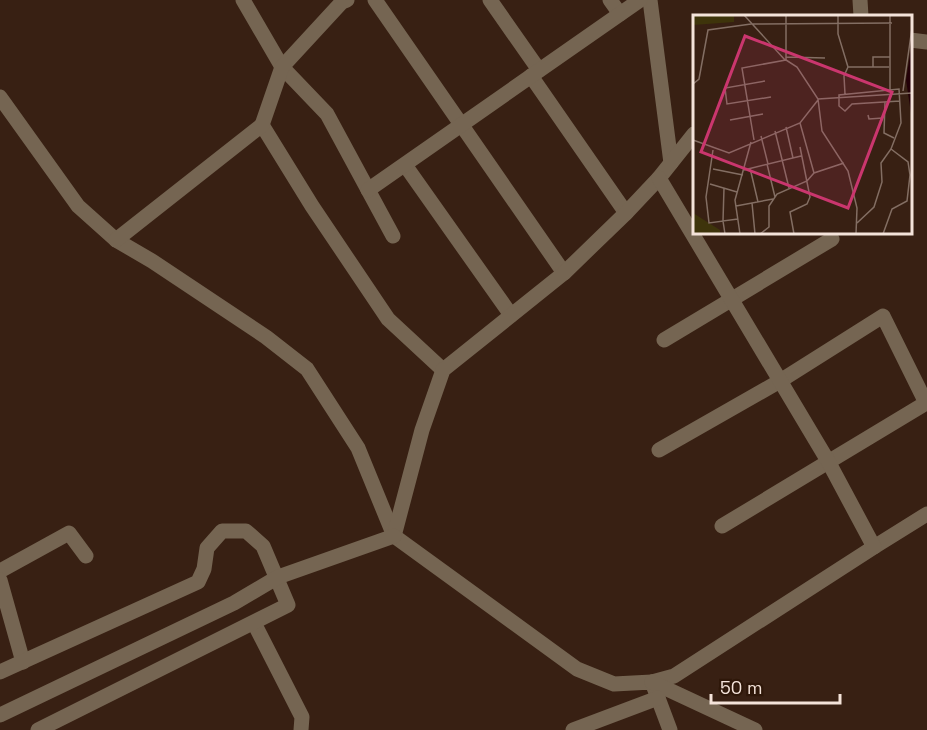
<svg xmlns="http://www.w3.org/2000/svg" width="927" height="730" font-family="'Space Grotesk',sans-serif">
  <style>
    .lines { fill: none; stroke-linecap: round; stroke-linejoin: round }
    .minor { stroke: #756552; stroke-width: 15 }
    .inset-road { fill: none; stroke: #836e63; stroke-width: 1.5 }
    .view { fill: #ca366e; fill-opacity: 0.15; stroke: #ca366e; stroke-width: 3 }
    .inset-edge { fill: none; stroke: #f4e3da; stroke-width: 3 }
  </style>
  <rect width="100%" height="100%" fill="#382013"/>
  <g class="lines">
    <g class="minor">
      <path d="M243,0L282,67L327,114L393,236"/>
      <path d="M375,0L564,273"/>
      <path d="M490,0L539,70"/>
      <path d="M610,0L620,14"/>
      <path d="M650,0L671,163"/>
      <path d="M860,0L861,16"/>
      <path d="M910,40L927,42"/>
      <path d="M531,76L626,213"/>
      <path d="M0,97L78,206L116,240L152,261L266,337L307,369L358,448L394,536L577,669L614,684L652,682L670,730"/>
      <path d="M262,125L312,206L388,319L443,370"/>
      <path d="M405,165L511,315"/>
      <path d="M368,190L640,0"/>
      <path d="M116,240L262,125L282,67L342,2L347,0"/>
      <path d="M664,340L832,239"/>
      <path d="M659,450L780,381L883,316L926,403L722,526"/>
      <path d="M394,536L422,430L443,370L564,273L626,213L659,178L694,134"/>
      <path d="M874,547L927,514"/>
      <path d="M0,571L69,533L86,556"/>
      <path d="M0,580L23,662"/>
      <path d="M254,623L302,717L301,730"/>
      <path d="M0,672L198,582L204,569L207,548L222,531H246L263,546L288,605L38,730"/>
      <path d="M652,682L674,676L874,547L828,461L659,178"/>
      <path d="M652,682L755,730"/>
      <path d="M0,715L234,603L278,577L394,536"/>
      <path d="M573,730L658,698"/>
    </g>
  </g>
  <g transform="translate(693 15)">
    <rect width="219" height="219" fill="#382013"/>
    <path d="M0,0H41V7L0,10ZM0,198L27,215V219H0Z" fill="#3e340b"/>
    <path d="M219,27V105L213,65Z" fill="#230008"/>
    <path class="inset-road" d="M51,0L92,45M93,0V45L104,52L125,84L129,116L155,156L164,193L163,219M145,0V19L155,52L151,61L152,79M197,0V75M93,42L132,43M155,52H196M180,52V42H197M72,66L32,73L34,89L78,82M0,69L6,64L15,15L58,9L199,8M210,76L219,13M125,84L219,78M192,87L191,118L201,123M175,100L176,104L190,103M37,105L70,99M107,108L121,158M93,112L100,143M82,116L96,173M68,121L75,149M0,125L36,138L107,108L125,85M61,125L49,53L93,45M20,135L13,182L16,208L30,206L32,219M74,149L82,182M57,153L65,187M20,154L50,160M51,155L108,141M17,169L44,177M31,173L30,206L45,204M59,188L62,219M43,191L80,184M164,208L181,192L189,167L188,148L198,134L208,108L206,74L146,80V91L152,96L159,89L207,86M47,219L42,185L58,127M67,219L76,212V191L84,179L114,166L121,158L151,148M101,219L97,197L114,189L117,182L107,132M190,219L199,194L214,186L217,160L215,147L198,134"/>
    <path class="view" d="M52,21L199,77L155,193L8,137Z"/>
    <rect width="219" height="219" class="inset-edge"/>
  </g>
  <path d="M711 694v9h129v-9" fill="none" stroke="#f4e3da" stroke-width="3"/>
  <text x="720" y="694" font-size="18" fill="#f4e3da" stroke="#2e1709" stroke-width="4.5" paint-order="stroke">50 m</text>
</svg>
